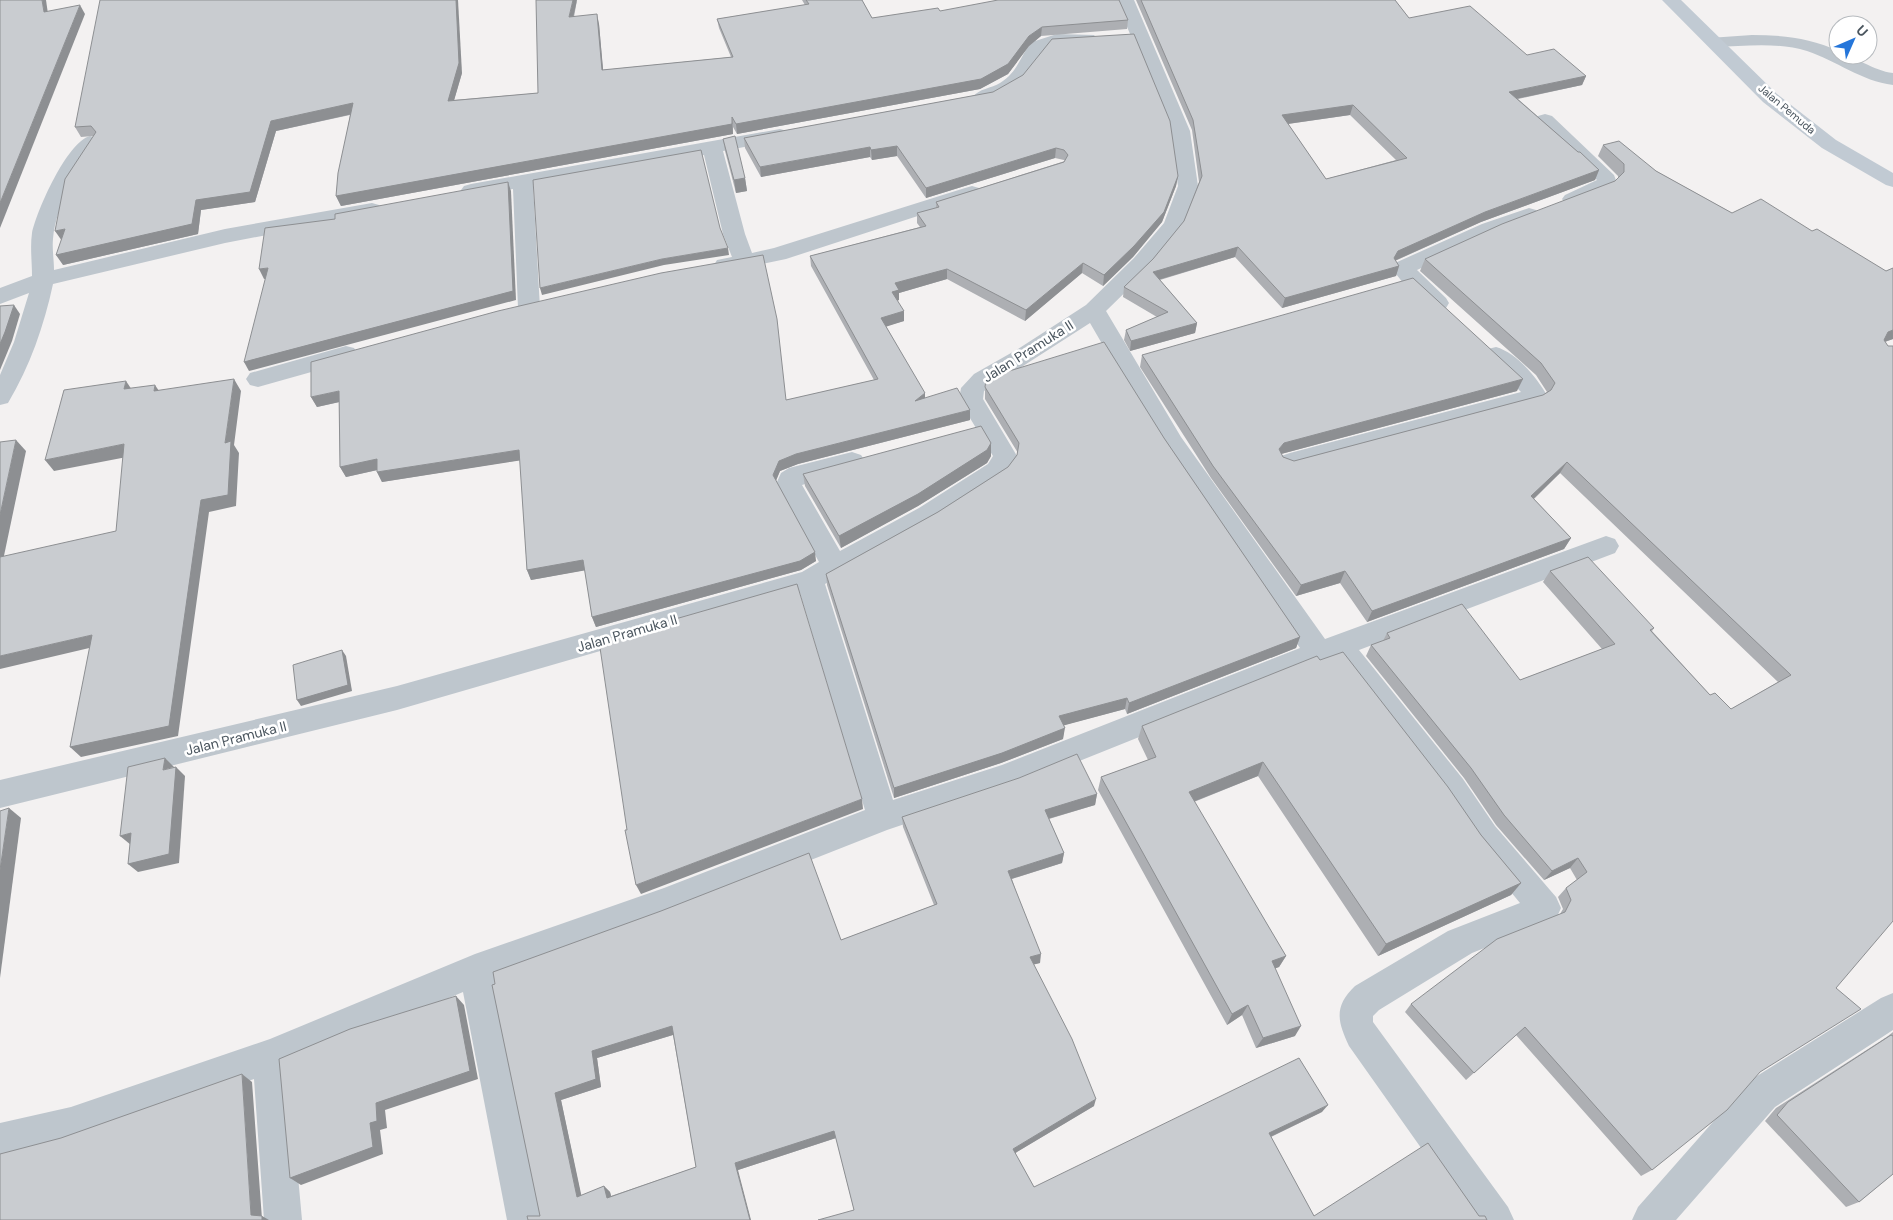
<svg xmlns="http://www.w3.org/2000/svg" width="1893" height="1220" font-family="'DM Sans',sans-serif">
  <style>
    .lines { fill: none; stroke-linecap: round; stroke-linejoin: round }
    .street { fill: #bec6cd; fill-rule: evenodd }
    .secondary { fill: #c1cad3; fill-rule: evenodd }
    .wall { fill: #adafb3; fill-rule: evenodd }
    .shaded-wall { fill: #8d8f92 }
    .building { fill: #c9ccd0; stroke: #8d8f92; fill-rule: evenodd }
    .labels { text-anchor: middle; stroke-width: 5; stroke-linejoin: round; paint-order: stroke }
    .far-street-label { font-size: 11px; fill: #4a555e; stroke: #fff }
    .street-label { font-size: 14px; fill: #4a555e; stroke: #fff }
  </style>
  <rect width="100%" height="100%" fill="#f3f1f1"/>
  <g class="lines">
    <g class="street">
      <path d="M1116,0H1134L1190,131L1198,186L1181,230L1150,268L1106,311L1181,437L1325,639L1606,536L1615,539L1619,546L1615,553L1359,650L1463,779L1495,826L1556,897L1561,908L1556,919L1472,953L1379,1010L1373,1016V1022L1508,1207L1514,1220H1472L1349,1046C1338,1022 1333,1007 1355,986L1448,931L1520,903L1473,846L1441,799L1334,659L1017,786L887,830L664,918L494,980L545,1220H507L463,992L288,1066L302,1220H264L254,1079L71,1143L0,1159V1123L71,1107L270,1039L475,954L664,888L865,810L800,593L397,710L0,808V780L397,686L802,572L819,562L776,484L781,473L789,468L852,452L861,455L865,461L861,467L802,485L840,551L919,508L988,464L993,456L959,400L961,388L974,374L1018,349L1086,305L1134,258L1164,223L1178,186L1170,131ZM1090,323L1163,449L1300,648L1002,765L893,800L825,584L937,522L1006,478L1015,466L1017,456L983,399L984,391Z"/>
      <path d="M1057,34L1094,35L1097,39L1094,43C1080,46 1061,40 1048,47C1041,52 1040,60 1036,67C1025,86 998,107 975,101L973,97C978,89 992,88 1000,83C1019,71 1019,57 1032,42Z"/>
      <path d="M1752,35C1782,35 1811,38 1838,51V55C1855,55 1873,71 1893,73V85C1861,81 1837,61 1807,51C1778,42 1745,46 1715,47L1709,46L1706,42L1709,38Z"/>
      <path d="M1545,114L1552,116L1614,175L1617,183L1614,187C1603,197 1579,207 1565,203L1562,199L1565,195L1597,180L1538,124L1535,120L1538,116Z"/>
      <path d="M780,129L787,131L790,135L787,139L723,151L745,234L752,253L774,248L965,188L972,186L979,188L982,192L979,196L786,259L725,272L717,270L714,265L717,260L732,257L723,234L704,155L533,185L540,308L537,313L529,315L521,313L518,308L513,189L471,196L464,194L461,190L464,186L471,184Z"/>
      <path d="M90,136L97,138L100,142C80,171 56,202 53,239C52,249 54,260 54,270L225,229L372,203L379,205L382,209L379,213L372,215L225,243L53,284C44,326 30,366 8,403L0,405V375L14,342L29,293L0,304V288L32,276C32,262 30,247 32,233C37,210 67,142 90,136Z"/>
      <path d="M1529,208L1536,210L1539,214L1536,218L1496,234L1417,270L1446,298L1449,303L1446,308C1440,310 1436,311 1430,308C1418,302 1400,280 1392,268L1395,263L1482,224Z"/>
      <path d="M346,346L354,348L358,354L354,360L258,387L250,385L246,379L250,373Z"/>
      <path d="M1496,347C1517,353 1536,377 1547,395L1543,401L1528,407L1290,471L1281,468L1277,462L1281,456L1290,453L1521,392L1484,355L1488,349Z"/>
      <path d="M1893,993V1030L1775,1107L1676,1220H1632L1638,1207L1749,1081L1881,998Z"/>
    </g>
    <path class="secondary" d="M1662,0H1681L1777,94L1836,140L1893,173V187L1886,185L1822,148L1763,102Z"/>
  </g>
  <g class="wall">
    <path d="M577,0L574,17L599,24L603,70L731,57L719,28L717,19L805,5L802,0H862L872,18L940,11L1128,20L1127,29L1041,36L1029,46L1008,74L980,89L737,134L733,127V134L341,206L336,196L350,115L276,131L255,202L201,210L198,234L63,265L93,136L81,137L75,127L462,73L454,100L538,93Z"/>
    <path d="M1136,0H1395L1409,18L1527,55L1586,76L1582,85L1518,99L1578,152L1599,170L1595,180L1481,222L1395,261L1399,266L1396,276L1282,308L1235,257L1160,280L1197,323L1195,333L1130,351L1124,340L1126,330L1157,317L1123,297L1124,287L1153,259L1184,221L1199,182L1192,130ZM1350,115L1396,160L1326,179L1288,124Z"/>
    <path d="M993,92L1178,176L1176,186L1162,222L1133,257L1103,286L1082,273L1025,321L947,279L899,293V300L897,301L904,321L886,326L925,398L970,420L798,464L780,471L776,481L816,561L801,570L596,627L592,617L585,570L531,580L527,570L520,460L382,482L377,472V470L346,477L340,467L339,402L317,407L311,397L787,400L874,380L811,266L810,256L920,227L917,223V213L936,208V202L1065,161L1064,160L1055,158L926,198L897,156L872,160L870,157L761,177L745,148L744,138Z"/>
    <path d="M723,139L745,178L747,191L736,193L725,151Z"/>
    <path d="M1603,145L1656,171L1732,213L1812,231L1886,271L1893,268V339L1885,342L1760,1072L1652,1170L1641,1176L1516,1035L1466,1080L1405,1012L1411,1004L1560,914L1563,909L1558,897L1566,888L1577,880L1570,868L1544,880L1496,825L1464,778L1366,656L1371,645L1383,641L1387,633L1520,680L1602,649L1543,582L1550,571L1654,628L1652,631L1710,695L1731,709L1778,682L1560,473L1534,499L1571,538L1564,549L1367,622L1340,583L1296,596L1211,478L1140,367L1142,355L1517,391L1281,454L1283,457L1294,461L1543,395L1547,392L1536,375L1420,271L1425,259L1615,181L1618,178V176L1598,156Z"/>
    <path d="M985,387L1164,438L1300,637L1296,648L1127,714L1125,709L1064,725L1063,739L1001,763L894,798L827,585L826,574L938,512L1008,467L1017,455L1018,453L985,399Z"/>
    <path d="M991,456L987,463L918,506L841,548L805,486L803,474Z"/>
    <path d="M1320,660L1481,835L1521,883L1511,895L1378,956L1258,776L1194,802L1286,956L1279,967L1275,968L1295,1036L1256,1048L1242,1015L1227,1025L1098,790L1101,777L1148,760L1138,739L1142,726Z"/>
    <path d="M1097,794L1095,805L1049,819L1064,853L1062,863L1012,879L1040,963L1033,964L1094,1106L1015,1153L1034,1187L1322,1112L1271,1137L1314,1216H1479L1487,1220L854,1210L836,1138L738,1170L540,1216L492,985L841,940L934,905L903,827L902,817ZM673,1035L696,1167L611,1196L610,1192L604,1186L581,1196L561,1100L601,1087L597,1058Z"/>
    <path d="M1893,1032V1174L1859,1202L1846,1207L1765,1121L1776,1108L1879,1042L1888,1036Z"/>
  </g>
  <g class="shaded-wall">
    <path d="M42,0H46L49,21L44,12Z"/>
    <path d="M456,0H458L462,73L451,111L448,101Z"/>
    <path d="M573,0H577L571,27L569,17Z"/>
    <path d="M80,5L85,14L0,228V203Z"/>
    <path d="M597,14L599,24L604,80L602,70Z"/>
    <path d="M1042,27L1041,36L1029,46L1008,74L980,89L737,134L736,124L1029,36Z"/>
    <path d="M1586,76L1582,85L1506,101L1509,92Z"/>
    <path d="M353,103L357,113L276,131L255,202L201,210L198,234L63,265L56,255L196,200L271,121Z"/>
    <path d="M1353,105L1350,115L1280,125L1282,115Z"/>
    <path d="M732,117L733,134L341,206L336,196Z"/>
    <path d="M897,146V156L872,160L871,150Z"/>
    <path d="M870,147V157L761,177L760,167Z"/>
    <path d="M1056,148L1055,158L926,198V188Z"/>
    <path d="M1599,170L1595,180L1481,222L1394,261V258L1398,251L1485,212Z"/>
    <path d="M1178,176L1176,186L1162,222L1133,257L1103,286L1104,275Z"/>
    <path d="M745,178L747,191L736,193L734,180Z"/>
    <path d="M508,182L511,191L516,300L249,371L244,362Z"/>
    <path d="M65,229L62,241L55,231Z"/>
    <path d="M1238,247L1235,257L1151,282L1153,272Z"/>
    <path d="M728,248L729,255L664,265L542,295L540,288L662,259Z"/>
    <path d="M1083,263L1082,273L1025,321L1026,310Z"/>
    <path d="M1399,266L1396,276L1282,308L1285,298Z"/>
    <path d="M268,268L273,278L264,279L259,269Z"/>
    <path d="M947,269V279L899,293V300L892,302V292L895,283Z"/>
    <path d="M14,305L20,314L12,341L0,370V344Z"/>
    <path d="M904,311V321L882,328L881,318Z"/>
    <path d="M1197,323L1195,333L1130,351L1131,341Z"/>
    <path d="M1893,330V339L1878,344L1888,332Z"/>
    <path d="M234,379L241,391L234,445L239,453L236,506L209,512L178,736L81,757L70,747L201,500L225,443Z"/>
    <path d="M1523,379L1517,391L1281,454L1279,449L1284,443Z"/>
    <path d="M126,381L134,393L124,389Z"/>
    <path d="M155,385L163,397L154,391Z"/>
    <path d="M339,391L344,401L317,407L311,397Z"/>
    <path d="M925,393V403L915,401Z"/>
    <path d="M970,410V420L798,464L780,471L774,485L773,475L779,461L796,454Z"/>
    <path d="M16,440L26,451L1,570L0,568V515Z"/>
    <path d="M991,443V456L987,463L918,506L841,548L839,536Z"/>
    <path d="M124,444L132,456L54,471L45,460Z"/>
    <path d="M519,450L523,460L382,482L377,472Z"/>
    <path d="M377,459L382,469L346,477L340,467Z"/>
    <path d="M1567,462L1560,473L1525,507L1531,496Z"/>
    <path d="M1571,538L1564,549L1367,622L1372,611Z"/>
    <path d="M815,552L816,561L801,570L596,627L592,617Z"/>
    <path d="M583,560L587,570L531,580L527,570Z"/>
    <path d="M1345,571L1340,583L1296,596L1301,585Z"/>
    <path d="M92,635L102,645L0,669V656Z"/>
    <path d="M1300,637L1296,648L1127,714L1129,703Z"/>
    <path d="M342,650L346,656L352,691L301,706L297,700Z"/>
    <path d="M1127,698L1125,709L1058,727L1059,716Z"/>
    <path d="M1065,728L1063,739L1001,763L894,798V788Z"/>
    <path d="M165,758L174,767L163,770Z"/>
    <path d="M1263,762L1258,776L1185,805L1189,792Z"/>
    <path d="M176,767L185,776L179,863L138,872L128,864Z"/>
    <path d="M1097,794L1095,805L1044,820L1045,810Z"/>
    <path d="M862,799L863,809L641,894L636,885Z"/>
    <path d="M9,808L21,818L0,978V870Z"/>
    <path d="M131,833V845L120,836Z"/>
    <path d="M1064,853L1062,863L1008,880V871Z"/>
    <path d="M1578,858L1570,868L1544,880L1552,871Z"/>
    <path d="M1521,883L1511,895L1378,956L1386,944Z"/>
    <path d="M1041,954L1040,963L1028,966L1030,957Z"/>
    <path d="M1286,956L1279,967L1266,972L1272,961Z"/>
    <path d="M456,996L464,1005L478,1079L385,1110L387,1128L380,1130L383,1154L301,1185L290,1178L376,1103Z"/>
    <path d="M1248,1005L1242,1015L1227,1025L1232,1014Z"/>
    <path d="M672,1026L676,1034L597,1058L601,1087L561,1100L583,1203L577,1197L555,1093L592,1051Z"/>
    <path d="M1301,1026L1295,1036L1256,1048L1263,1038Z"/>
    <path d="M242,1074L252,1082L262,1219V1216L269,1220H262L251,1215Z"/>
    <path d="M1096,1099L1094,1106L1012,1155L1013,1149Z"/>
    <path d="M1328,1105L1322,1112L1264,1140L1269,1133Z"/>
    <path d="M834,1131L836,1138L738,1170L751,1220H750L735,1163Z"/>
    <path d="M604,1186L610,1192L613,1203L607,1198Z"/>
  </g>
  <g class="building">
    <path d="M0,0H42L44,12L80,5L0,203Z"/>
    <path d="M100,0H456L459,63L448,101L538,93L536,0H573L569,17L597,14L602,70L733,57L717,19L809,4L806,0H862L872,18L938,8L940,11L998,0H1119L1128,20L1042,27L1029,36L1008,64L981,79L736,124L732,117V124L336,196L338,173L353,103L271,121L250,192L196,200L192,224L56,255L65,229L55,231L65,179L96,132L91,126L75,127Z"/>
    <path d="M1141,0H1395L1409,18L1470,6L1527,55L1554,49L1586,76L1509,92L1578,152H1580L1599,170L1485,212L1398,251L1394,258L1399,266L1285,298L1238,247L1153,272L1197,323L1131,341L1126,330L1168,312L1124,287L1153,259L1184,221L1202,176L1193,120ZM1353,105L1407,158L1326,179L1282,115Z"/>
    <path d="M1134,34L1170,121L1178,176L1164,212L1134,246L1104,275L1083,263L1026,310L947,269L895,283L899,290L892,292L904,311L881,318L925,393L915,401L957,388L970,410L796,454L779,461L773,475L815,552L800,561L592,617L583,560L527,570L519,450L377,472V459L340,467L339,391L311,397V362L498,311L661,273L763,255L777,319L786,400L878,379L810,256L926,226L917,213L939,207L936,202L1064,162L1068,155L1064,150L1056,148L926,188L897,146L871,150L870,147L760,167L744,138L993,92L1023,75L1052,39Z"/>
    <path d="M735,136L745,178L734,180L723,139Z"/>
    <path d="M1619,141L1656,171L1732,213L1761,199L1812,231L1817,229L1886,271L1893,268V330L1888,332L1884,340L1888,346H1893V921L1836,988L1861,1009L1760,1072L1727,1110L1652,1170L1525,1027L1474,1073L1411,1004L1497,939L1565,912L1571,900L1566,888L1587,872L1578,858L1552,871L1504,815L1471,768L1371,645L1390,638L1387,633L1462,604L1520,680L1615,644L1550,571L1588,557L1654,628L1650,630L1710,695L1715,693L1731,709L1791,675L1567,462L1531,496L1571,538L1372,611L1345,571L1301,585L1213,466L1142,355L1413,278L1523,379L1284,443L1279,449L1283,457L1294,461L1543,395L1551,390L1555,383L1541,363L1425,259L1502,224L1615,181L1624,172V164L1603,145Z"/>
    <path d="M701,150L720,228L728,248L662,259L540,288L533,180Z"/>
    <path d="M508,182L513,291L244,362L268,268L259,269L265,228L335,219V214Z"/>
    <path d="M14,305L5,332L0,344V306Z"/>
    <path d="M1104,342L1164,438L1300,637L1129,703L1127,698L1059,716L1065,728L1002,753L894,788L826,574L938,512L1008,467L1017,455L1019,443L985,387L986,380L993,376Z"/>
    <path d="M234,379L225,443L231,441L228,495L201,500L169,726L70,747L92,635L0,656V557L116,531L124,444L45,460L64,390L126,381L124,389L155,385L154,391Z"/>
    <path d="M981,426L991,443L987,450L918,494L839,536L803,474Z"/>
    <path d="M16,440L0,515V442Z"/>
    <path d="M797,584L862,799L636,885L625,830H627L599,641Z"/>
    <path d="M342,650L348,685L297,700L293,665Z"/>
    <path d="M1343,652L1448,787L1481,835L1521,883L1386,944L1263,762L1189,792L1286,956L1272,961L1301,1026L1263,1038L1248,1005L1232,1014L1101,777L1156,757L1142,726L1317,656L1320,660Z"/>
    <path d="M1077,754L1097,794L1045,810L1064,853L1008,871L1041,954L1030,957L1072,1039L1096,1099L1013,1149L1034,1187L1299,1058L1328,1105L1269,1133L1314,1216L1428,1143L1479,1216H1485L1487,1220H818L854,1210L834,1131L735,1163L750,1220H528L527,1216H540L492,985L495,984L493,972L661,911L809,853L841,940L937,904L902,817L1019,778ZM672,1026L696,1167L607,1198L604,1186L577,1197L555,1093L596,1079L592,1051Z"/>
    <path d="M165,758L163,770L176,767L169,854L128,864L131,833L120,836L128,767Z"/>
    <path d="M9,808L0,870V811Z"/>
    <path d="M456,996L470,1071L376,1103L377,1121L370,1123L373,1147L290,1178L279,1059L350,1029Z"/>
    <path d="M1891,1035L1893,1036V1174L1859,1202L1777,1115L1788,1102Z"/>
    <path d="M242,1074L251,1215L262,1216V1220H0V1154L61,1138Z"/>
  </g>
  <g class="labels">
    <g class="far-street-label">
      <text transform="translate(1787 109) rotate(40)" y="4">Jalan Pemuda</text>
    </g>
    <g class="street-label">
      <text transform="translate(1028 351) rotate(-32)" y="5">Jalan Pramuka II</text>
      <text transform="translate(627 633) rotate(-16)" y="5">Jalan Pramuka II</text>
      <text transform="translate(236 738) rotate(-14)" y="5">Jalan Pramuka II</text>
    </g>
  </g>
  <g transform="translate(1853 40) rotate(45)"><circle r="24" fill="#ffffff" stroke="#b7bbbf"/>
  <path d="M0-4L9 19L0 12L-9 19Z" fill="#2576da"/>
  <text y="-8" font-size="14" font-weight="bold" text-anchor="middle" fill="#4a555e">U</text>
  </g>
</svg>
